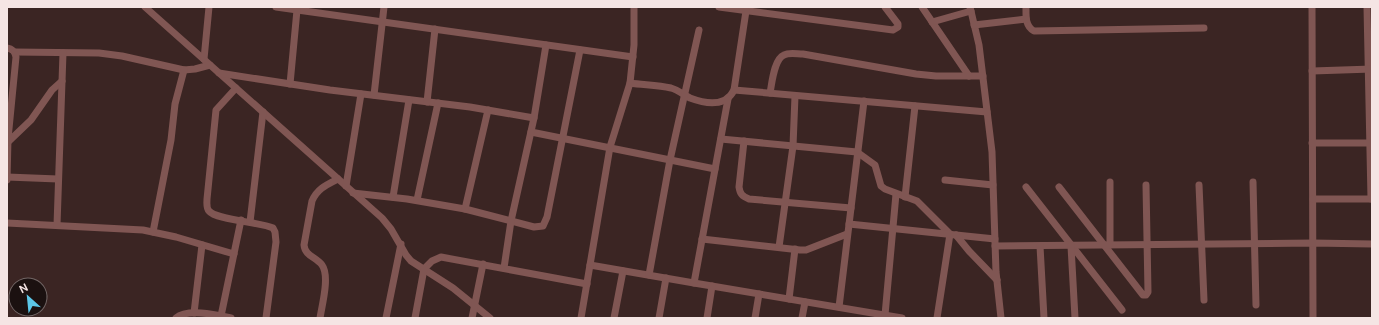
<svg xmlns="http://www.w3.org/2000/svg" width="1379" height="325" font-family="'DM Sans',sans-serif">
  <style>
    .lines { fill: none; stroke-linecap: round; stroke-linejoin: round }
    .minor { stroke: #805653; stroke-width: 7 }
  </style>
  <rect width="100%" height="100%" fill="#3b2523"/>
  <g class="lines">
    <g class="minor">
      <path d="M145,7L382,218L391,229L406,255L411,261L453,288L490,318"/>
      <path d="M276,7L633,57"/>
      <path d="M719,7L893,30L898,27V24L885,7"/>
      <path d="M922,7L969,76"/>
      <path d="M970,7L979,45L992,152L996,272L1001,318"/>
      <path d="M1026,7C1026,16 1025,26 1034,31L1204,28"/>
      <path d="M1312,7L1313,318"/>
      <path d="M1367,7L1371,199"/>
      <path d="M932,22L971,11"/>
      <path d="M974,25L1026,19"/>
      <path d="M7,48C13,49 15,52 16,57L8,139L7,180"/>
      <path d="M15,52L99,53L122,56L184,70L195,69L210,65"/>
      <path d="M204,59L209,7"/>
      <path d="M1312,71L1372,69"/>
      <path d="M219,73L330,90L470,107L534,118"/>
      <path d="M630,83C643,85 657,85 671,88C678,90 684,95 690,98C706,104 726,107 734,90L746,11"/>
      <path d="M290,84L297,10"/>
      <path d="M236,88L216,110L207,199C207,203 206,208 209,211C216,220 260,222 273,228L275,232L276,242L266,318"/>
      <path d="M734,90L987,112"/>
      <path d="M770,93C772,83 774,59 784,55C789,52 797,54 803,54L916,74L936,76H983"/>
      <path d="M374,95L384,7"/>
      <path d="M427,102L435,29"/>
      <path d="M531,132L715,169"/>
      <path d="M721,139L857,152L875,165L881,186L885,189L917,201L950,234L937,318"/>
      <path d="M744,141L739,187C740,194 742,196 749,199L851,208"/>
      <path d="M8,142L31,120L52,90L62,81"/>
      <path d="M1312,143H1372"/>
      <path d="M7,177L58,179"/>
      <path d="M945,180L993,185"/>
      <path d="M1253,182L1256,305"/>
      <path d="M1199,185L1204,300"/>
      <path d="M346,186L361,94"/>
      <path d="M1026,187L1122,310"/>
      <path d="M1059,187L1143,295H1146L1148,292L1146,185"/>
      <path d="M353,193L407,199L465,209L534,227L543,226L547,217L580,50"/>
      <path d="M393,197L409,100"/>
      <path d="M905,197L915,106"/>
      <path d="M1313,199H1372"/>
      <path d="M417,200L438,103"/>
      <path d="M465,209L488,110"/>
      <path d="M250,222L263,112"/>
      <path d="M7,223L143,230L176,237L234,254"/>
      <path d="M849,224L995,239"/>
      <path d="M57,225L63,53"/>
      <path d="M153,232L171,140L175,104L184,70"/>
      <path d="M956,235L969,251L997,280"/>
      <path d="M702,239L800,250H806L847,234"/>
      <path d="M1110,245V182"/>
      <path d="M995,246L1313,243L1372,244"/>
      <path d="M1040,246L1044,318"/>
      <path d="M1071,246L1075,318"/>
      <path d="M779,247L793,146L795,96"/>
      <path d="M590,265L694,283L902,318"/>
      <path d="M504,268L511,221L534,118L546,45"/>
      <path d="M649,275L670,160L699,30"/>
      <path d="M694,283L728,99"/>
      <path d="M789,299L795,249"/>
      <path d="M839,307L864,101"/>
      <path d="M194,313L202,245"/>
      <path d="M885,315L896,194"/>
      <path d="M221,316L241,220"/>
      <path d="M176,318C188,308 217,315 231,318"/>
      <path d="M320,318C322,305 330,276 322,265C316,257 305,256 304,245L312,201C317,189 326,185 338,179"/>
      <path d="M386,318L401,244"/>
      <path d="M415,318L424,269L432,261L441,257L587,284"/>
      <path d="M472,318L483,264"/>
      <path d="M581,318L610,147L630,83L634,45V7"/>
      <path d="M614,318L623,271"/>
      <path d="M659,318L666,278"/>
      <path d="M707,318L712,286"/>
      <path d="M755,318L759,294"/>
      <path d="M802,318L805,302"/>
    </g>
  </g>
  <rect width="1379" height="325" fill="none" stroke="#f5e5e4" stroke-width="16"/>
  <g transform="translate(28 297) rotate(333)"><circle r="19" fill="#1b1110" stroke="#726665"/>
  <path d="M0-3L7 15L0 10L-7 15Z" fill="#5cc7e8"/>
  <text y="-6" font-size="11" font-weight="bold" text-anchor="middle" fill="#f5e5e4">N</text>
  </g>
</svg>
